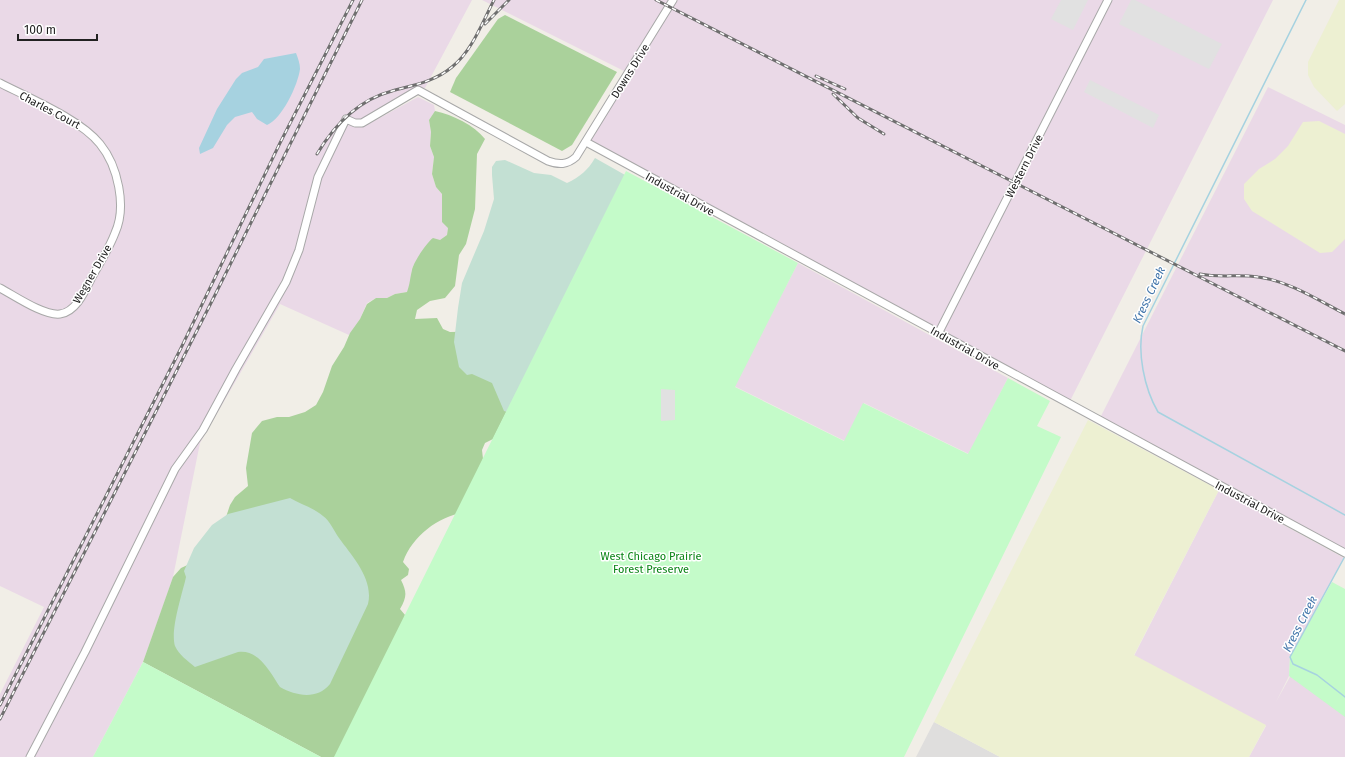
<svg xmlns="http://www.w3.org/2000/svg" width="1345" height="757" font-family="'Fira Sans',sans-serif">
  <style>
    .residential { fill: #dfdedd }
    .industrial { fill: #ead9e7 }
    .farmland { fill: #edf0d2 }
    .forest { fill: #aad19b }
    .wetland { fill: #c3e0d3 }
    .park { fill: #c4fbc9 }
    .parking { fill: #e1e1e1 }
    .water { fill: #a6d2e0 }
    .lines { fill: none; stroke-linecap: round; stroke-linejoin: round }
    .stream { stroke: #a6d2e0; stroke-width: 1.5 }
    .minor-casing { stroke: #a8a8a8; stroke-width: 9 }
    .minor { stroke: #fff; stroke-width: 7 }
    .rail-casing { stroke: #6f6f6f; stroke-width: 3 }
    .rail { stroke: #fff; stroke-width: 1.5; stroke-dasharray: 4.5; stroke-linecap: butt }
    .labels { text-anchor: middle; stroke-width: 3; stroke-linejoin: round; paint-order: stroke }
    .street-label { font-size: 11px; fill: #212121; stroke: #fff }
    .park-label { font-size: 11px; fill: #098415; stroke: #fff }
    .water-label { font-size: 12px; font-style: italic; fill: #4678ac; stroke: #fff }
  </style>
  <rect width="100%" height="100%" fill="#f1eee7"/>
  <path class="residential" d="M934,722L1000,757H916Z"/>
  <g class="industrial">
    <path d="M0,0H472L425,88H415L361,120L365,126L418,97L434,105L435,111L429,120L431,132L430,146L434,157L432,174L436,187L442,194L448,228L447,235L421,255L412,268L411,282L407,292L395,294L387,298H376L367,303L360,319L349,335L280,304L200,443L173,577L163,606L143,662L93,757H0V694L44,607L0,586Z"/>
    <path d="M482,0H1273L1069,403L590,140L632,75Z"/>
    <path d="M1268,87L1345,125V550L1100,418Z"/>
    <path d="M798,263L1008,378L969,454L864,403L845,441L734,386Z"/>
    <path d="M1219,490L1344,558L1290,657L1289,676L1276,702L1291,675L1345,715V757H1249L1266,726L1134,656Z"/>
  </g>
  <g class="farmland">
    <path d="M1339,0H1345V104L1337,111L1314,87L1308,75V62Z"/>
    <path d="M1319,121L1345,134V239L1332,252L1320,253L1252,211L1244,199V184L1259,169L1275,159L1288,146L1303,122Z"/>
    <path d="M1088,420L1219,490L1134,655L1266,725L1249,757H1000L934,722Z"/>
  </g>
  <g class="forest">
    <path d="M505,15L617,72L572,145L562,151L450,92L456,78L498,19Z"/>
    <path d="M435,111C453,115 474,125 485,139L477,154L475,209L466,244L459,255L455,286L445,298L430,301L417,310L415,319L437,318L443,329L450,332L547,330L493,439L485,443L482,450L483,459L464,512C437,518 413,535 403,562L409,569L408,575L401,580C407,592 407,597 400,609L405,615L356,757H321L143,662L173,577L181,568L194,562L224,523L230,505L235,497L248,486L246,468L252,433L262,421L277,417H289L305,412L316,405L323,392L332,366L344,347L350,333L360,319L367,304L376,298H387L395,294L407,292C410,284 410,278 412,270C413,263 427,242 433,238L440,240L447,235L448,228L442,222V194L436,187L432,174L434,157L430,146L431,132L429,120Z"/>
  </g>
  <g class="wetland">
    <path d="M595,158L747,244L507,412L504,411L492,383L472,374L467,375L459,367L454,342L458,308L462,283L484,231L494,199L492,175V167L496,161L505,160L534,173L551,175L567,183C580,177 588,170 595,158Z"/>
    <path d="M290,498C300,504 314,508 323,516C330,521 334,531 339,538C352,556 374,579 368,604L330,684C317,700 296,696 280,687C270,672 259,649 238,652L195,667C188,661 179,655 175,646C170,630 182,595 186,577L184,571L194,548L212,525L228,514Z"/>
  </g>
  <g class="park">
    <path d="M626,171L798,263L735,387L844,441L863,403L968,454L1008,378L1050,401L1037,426L1061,437L904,757H334Z"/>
    <path d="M1332,582L1345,589V717L1289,676L1290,657Z"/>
    <path d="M143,662L321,757H93Z"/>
  </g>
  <g class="parking">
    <path d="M1061,0H1088L1073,30L1051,19Z"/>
    <path d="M1131,0H1135L1222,44L1209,69L1119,24Z"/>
    <path d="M1090,80L1159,115L1153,128L1084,92Z"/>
    <path d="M661,389L675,390V420L661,421Z"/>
  </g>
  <path class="water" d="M296,53C298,58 300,64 300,69C298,85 282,119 267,125L257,119L252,112L235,117L227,125L213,148L200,154L199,148L217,109L236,79L242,73L258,67L264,59Z"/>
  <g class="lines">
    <g class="stream">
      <path d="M1306,0L1143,326C1137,352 1144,388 1158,412L1345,515"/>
      <path d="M1344,558L1290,657L1293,664L1317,675L1345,697"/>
    </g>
    <g class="minor-casing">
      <g id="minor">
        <path d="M0,83C29,98 80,119 100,144C118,166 127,207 115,233C109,249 99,264 91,279C85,291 76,312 60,314C44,316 15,296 0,288"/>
        <path d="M586,142L1345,553"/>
        <path d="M939,332L1108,0"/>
        <path d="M30,757L85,652L175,469L203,430L236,369L286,282L299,250L318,177L346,119L355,123H362L418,90L548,161C559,165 567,165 576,157L673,0"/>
      </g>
    </g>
    <use href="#minor" class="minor"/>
    <g class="rail-casing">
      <g id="rail">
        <path d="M656,0L1345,351"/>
        <path d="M485,24L509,0"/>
        <path d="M816,76L845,89"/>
        <path d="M833,94L858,118L884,134"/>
        <path d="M317,154C335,124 358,100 392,91C413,85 434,82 452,67C472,51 482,23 494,0"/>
        <path d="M1200,274C1220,278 1239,274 1258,277C1289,281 1318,300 1345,314"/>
        <path d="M0,705L181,348L280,143L353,0"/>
        <path d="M0,719L213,299L362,0"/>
      </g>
    </g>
    <use href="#rail" class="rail"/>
  </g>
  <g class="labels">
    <g class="street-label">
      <text transform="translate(630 71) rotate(-58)" y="4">Downs Drive</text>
      <text transform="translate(50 110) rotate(28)" y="4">Charles Court</text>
      <text transform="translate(1024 166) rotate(-63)" y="4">Western Drive</text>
      <text transform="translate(680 194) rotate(29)" y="4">Industrial Drive</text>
      <text transform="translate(92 274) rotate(-60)" y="4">Wegner Drive</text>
      <text transform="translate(965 348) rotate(29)" y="4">Industrial Drive</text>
      <text transform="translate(1250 502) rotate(28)" y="4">Industrial Drive</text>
    </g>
    <g class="park-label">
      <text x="651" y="560">West Chicago Prairie<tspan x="651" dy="13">Forest Preserve</tspan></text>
    </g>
    <g class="water-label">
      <text transform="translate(1149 295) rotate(-65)" y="4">Kress Creek</text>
      <text transform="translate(1300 624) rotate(-63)" y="4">Kress Creek</text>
    </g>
  </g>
  <path d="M18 34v6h79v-6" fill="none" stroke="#212121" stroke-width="2"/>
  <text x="24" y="34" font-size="12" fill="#212121" stroke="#ffffff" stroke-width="3" paint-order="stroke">100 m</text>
</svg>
